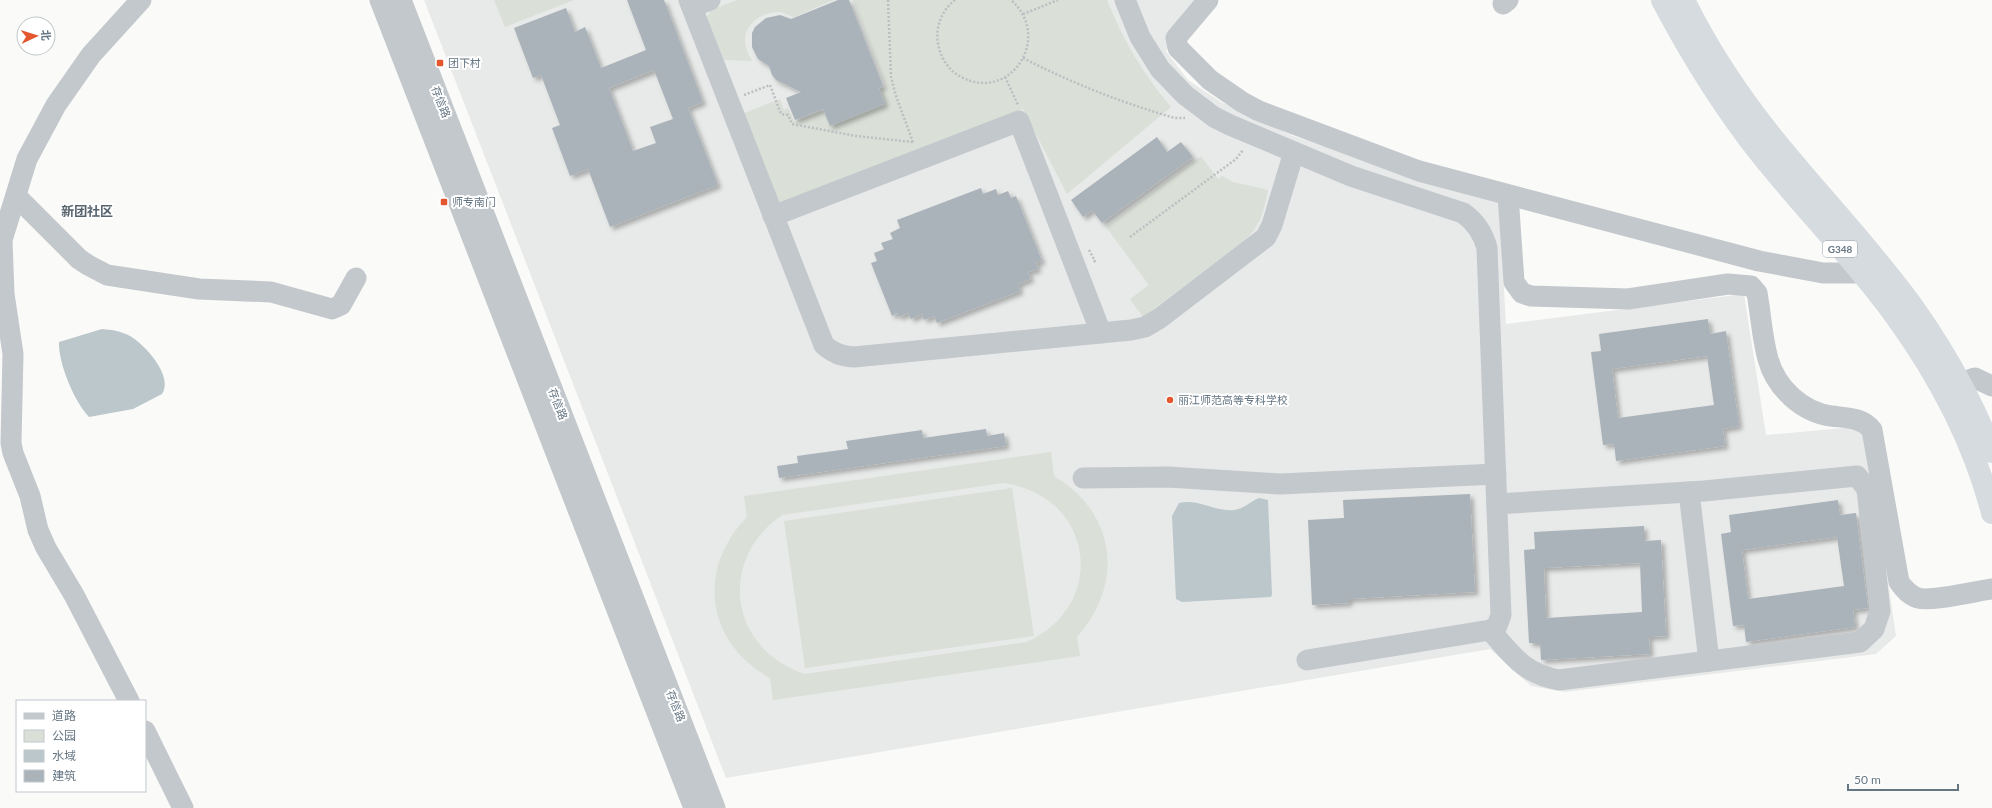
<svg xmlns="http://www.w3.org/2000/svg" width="1992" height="808" font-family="Lato,'Noto Sans SC',sans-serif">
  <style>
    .built { fill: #e8e9e9 }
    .green { fill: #dadfd7; fill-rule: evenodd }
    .water { fill: #bbc7cb }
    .building { fill: #aab3b9; fill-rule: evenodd; filter: url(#shadow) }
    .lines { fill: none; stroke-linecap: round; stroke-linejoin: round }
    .path { stroke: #bbbfc2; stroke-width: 2.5; stroke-dasharray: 2 2; stroke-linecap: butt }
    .minor { stroke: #c3c8cc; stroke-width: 21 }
    .highway { stroke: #d6dbdf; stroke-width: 22 }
    .poi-dot { fill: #e4572e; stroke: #fff; stroke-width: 1.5 }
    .labels { text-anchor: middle; stroke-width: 4; stroke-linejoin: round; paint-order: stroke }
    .shield { fill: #fff; stroke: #939fa8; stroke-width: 1 }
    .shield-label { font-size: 10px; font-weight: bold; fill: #657683 }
    .poi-label { font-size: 11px; fill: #657683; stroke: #fff; text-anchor: start }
    .street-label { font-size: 11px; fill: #657683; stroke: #fff }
    .quarter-label { font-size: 13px; font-weight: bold; fill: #57646e; stroke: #fff }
  </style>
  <defs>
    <filter id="shadow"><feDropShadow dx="3.5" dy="3.5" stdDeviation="2" flood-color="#0004"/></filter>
  </defs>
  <rect width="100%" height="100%" fill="#fafaf8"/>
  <path class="built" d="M424,0H1199L1166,51L1188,80L1221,102L1293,136L1499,203L1506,324L1744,294L1766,435L1865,426L1896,636L1876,654L1565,692L1531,686L1490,649L726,778Z"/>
  <g class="green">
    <path d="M494,0H574L505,27Z"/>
    <path d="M737,0H834L794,17C790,16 784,12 780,12C764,11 744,23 745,41C745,48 749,55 752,61L724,60L707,17L711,10Z"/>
    <path d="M853,0H1107C1123,40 1143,74 1171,107L1067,194L1023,109L780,207L742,114L780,99L784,110L788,108L794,122L886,87Z"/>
    <path d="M1201,156L1218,179L1222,176L1233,182L1268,190C1264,209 1261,225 1246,239L1143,317L1130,299L1149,285L1106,227Z"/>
    <path d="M1051,452L1054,476C1116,513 1125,583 1077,637L1080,656L773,700L770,678C706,642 696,570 747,517L744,496ZM1004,483C1094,496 1109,604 1027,642L805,674C729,649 717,560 782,515Z"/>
    <path d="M1012,488L1034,636L805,668L784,521Z"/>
  </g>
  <g class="water">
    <path d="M102,329C113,330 120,331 130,336C144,344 174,376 162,394L133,409L89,417C75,403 58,363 59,342Z"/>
    <path d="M1259,498L1268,500L1272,594L1271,597L1182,602L1176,599L1172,516L1179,503C1198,498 1215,512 1234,510C1244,509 1251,501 1259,498Z"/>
  </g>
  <g class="building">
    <path d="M627,0H664L703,102L688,108L718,185L610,227L588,169L570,176L552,128L560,125L541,75L533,78L514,28L566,8L575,32L585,27L601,68L646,50ZM654,70L673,119L650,127L656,143L633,151L609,88Z"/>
    <path d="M838,0H849L883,86L879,88L885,104L830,126L823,109L795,120L786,98L801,92L776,80L772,75L769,66L758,59L752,47V33L755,27L766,18L780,15L791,19Z"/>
    <path d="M1157,137L1167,152L1181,142L1193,157L1102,223L1092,210L1083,217L1071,200Z"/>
    <path d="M981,188L983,194L996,189L998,195L1008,191L1011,198L1016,196L1042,261L1036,263L1038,269L1028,272L1031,279L1018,284L1020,291L937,323L934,316L924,320L922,314L911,319L908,313L899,317L897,313L892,316L871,263L877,261L874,253L884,249L881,243L893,239L890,233L900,228L897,220Z"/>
    <path d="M1708,319L1710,334L1726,331L1739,426L1723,429L1725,446L1616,461L1614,444L1603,445L1591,352L1601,351L1599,334ZM1707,356L1714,405L1618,418L1612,369Z"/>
    <path d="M986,429L987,436L1004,433L1006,446L779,478L777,466L798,463L797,456L848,449L846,441L922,430L923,438Z"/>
    <path d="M1470,494L1475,592L1349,599V603L1312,605L1308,520L1344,518L1343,500Z"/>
    <path d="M1838,500L1840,515L1856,513L1868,608L1853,610L1855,627L1746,642L1744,625L1733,626L1721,534L1731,532L1729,515ZM1837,537L1844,586L1748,599L1742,550Z"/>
    <path d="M1644,526V541L1661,540L1666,636L1649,637L1650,654L1541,660L1540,643H1529L1524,550L1535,549L1534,532ZM1640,563L1642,612L1546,618L1544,568Z"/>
  </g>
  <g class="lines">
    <g class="path">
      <path d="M888,0L891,77L896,96L913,142"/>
      <path d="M955,0C942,10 935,27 938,43C940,57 948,70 961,77C1011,103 1053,37 1011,0"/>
      <path d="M1023,14L1058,0"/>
      <path d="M1023,58C1072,83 1122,103 1175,118H1185"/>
      <path d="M1005,77L1018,105"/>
      <path d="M744,95L770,85L781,114L788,115L792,124L856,136L913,142"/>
      <path d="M1130,237L1236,159L1243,150"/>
      <path d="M1089,250L1095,261L1092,262"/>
    </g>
    <g class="minor">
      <path d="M380,0L694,808"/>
      <path d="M401,0L715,808"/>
      <path d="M689,0L824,345C833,353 841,356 854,357L1131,330L1145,327L1160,318L1266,237L1272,225L1294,152"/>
      <path d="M1125,0L1140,37L1160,69L1185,95L1214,117L1230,125L1351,176L1463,213C1476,222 1483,233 1487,248L1501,615L1497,626L1490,630L1307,660"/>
      <path d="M1208,0L1176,38L1178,48L1210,80L1242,102L1259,111L1419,171L1759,261L1823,273H1861"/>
      <path d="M1503,4L1508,0"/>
      <path d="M692,7L710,0"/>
      <path d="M1508,195L1514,282L1522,293L1531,296L1628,299L1728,284L1751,286L1757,293C1761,315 1762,338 1768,359C1776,388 1802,412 1831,416C1846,418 1862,417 1872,430L1899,582C1904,589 1909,595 1918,598C1931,602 1976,591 1992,589"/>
      <path d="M16,196L79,259L88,265L107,275L199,289L271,292L332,309L341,305L356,278"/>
      <path d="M773,216L1019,121L1101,333"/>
      <path d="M1960,383L1975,378L1992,386"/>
      <path d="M1083,478L1168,477L1280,484L1496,474"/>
      <path d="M1689,492L1709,661"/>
      <path d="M1490,630C1513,656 1523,673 1559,680L1860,642L1874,629L1880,611L1867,489L1857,476L1704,491L1497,504"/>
      <path d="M129,701L74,595L46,548L38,530L30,496L13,453L11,443L13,354L4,294L2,240L27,159L56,105L91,55L141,0"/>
      <path d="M145,731L183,808"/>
    </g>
    <g class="highway">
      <path d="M1662,0C1691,55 1723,107 1762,156C1805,210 1855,260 1896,317C1938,375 1974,443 1992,513"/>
      <path d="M1684,0C1709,51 1742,100 1778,144C1822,198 1870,248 1911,304C1944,350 1972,400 1992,452"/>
    </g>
  </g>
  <g class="poi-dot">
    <rect x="436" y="59" width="8" height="8" rx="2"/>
    <rect x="440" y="198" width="8" height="8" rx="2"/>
    <circle cx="1170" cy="400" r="4"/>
  </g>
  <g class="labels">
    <rect class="shield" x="1823" y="241" width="34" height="16" rx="3"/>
    <g class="shield-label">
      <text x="1840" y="253">G348</text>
    </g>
    <g class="poi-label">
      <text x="448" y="67">团下村</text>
      <text x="452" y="206">师专南门</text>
      <text x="1178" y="404">丽江师范高等专科学校</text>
    </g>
    <g class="street-label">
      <text transform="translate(441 102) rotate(69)" y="4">存信路</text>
      <text transform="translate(558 404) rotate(69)" y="4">存信路</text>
      <text transform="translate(676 706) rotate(69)" y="4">存信路</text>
    </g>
    <g class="quarter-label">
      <text x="87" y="216">新团社区</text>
    </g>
  </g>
  <rect x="16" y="700" width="130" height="92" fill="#ffffff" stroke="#c1c8cd"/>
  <rect x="24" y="713" width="20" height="6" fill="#c3c8cc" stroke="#c1c8cd"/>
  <text x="52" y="720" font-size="12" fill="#657683">道路</text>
  <rect x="24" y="730" width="20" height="12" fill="#dadfd7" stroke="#c1c8cd"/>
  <text x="52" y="740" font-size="12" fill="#657683">公园</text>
  <rect x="24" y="750" width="20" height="12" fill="#bbc7cb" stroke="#c1c8cd"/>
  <text x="52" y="760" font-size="12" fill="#657683">水域</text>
  <rect x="24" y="770" width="20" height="12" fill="#aab3b9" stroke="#c1c8cd"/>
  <text x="52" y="780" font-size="12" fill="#657683">建筑</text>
  <g transform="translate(36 36) rotate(86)"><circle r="19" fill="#ffffff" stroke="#c1c8cd"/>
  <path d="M0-3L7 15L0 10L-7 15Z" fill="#e4572e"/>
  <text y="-6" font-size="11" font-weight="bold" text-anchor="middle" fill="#657683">北</text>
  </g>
  <path d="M1848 784v6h110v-6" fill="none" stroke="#657683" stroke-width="2"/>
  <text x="1854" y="784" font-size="12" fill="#657683" stroke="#ffffff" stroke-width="3" paint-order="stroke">50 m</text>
</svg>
